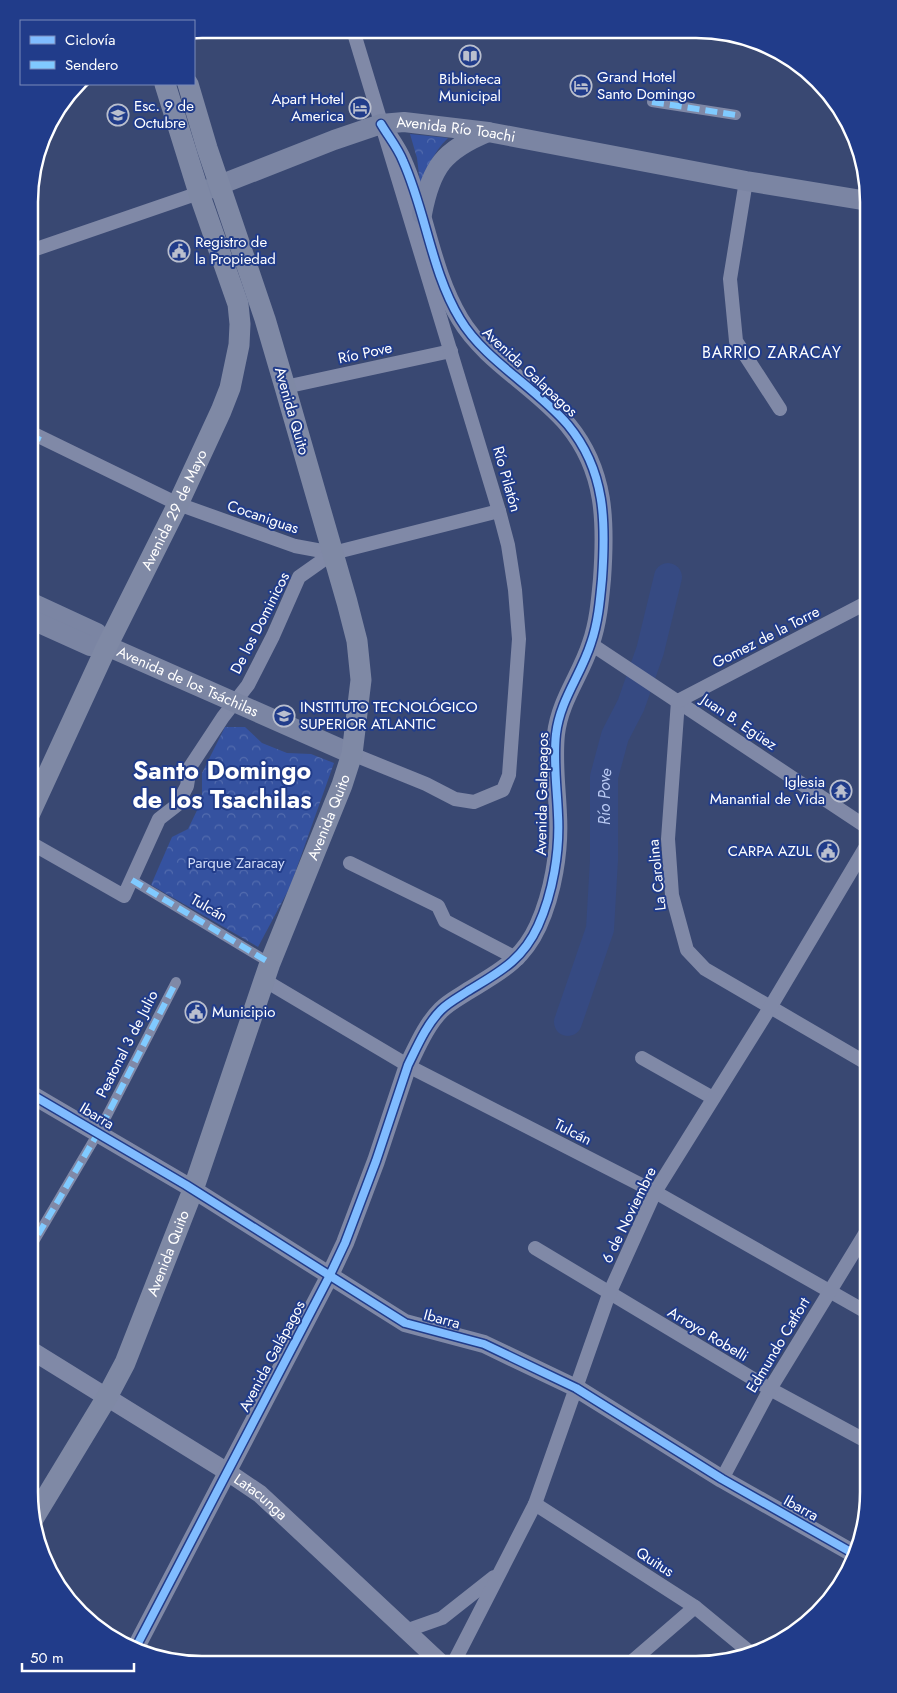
<svg xmlns="http://www.w3.org/2000/svg" width="897" height="1693" font-family="Jost,sans-serif">
  <style>
    .forest { fill: url(#forest-crowns) }
    .lines { fill: none; stroke-linecap: round; stroke-linejoin: round }
    .river { stroke: #364a82; stroke-width: 28 }
    .pedestrian { stroke: #8089a7; stroke-width: 10 }
    .minor { stroke: #8089a7; stroke-width: 14 }
    .tertiary { stroke: #8089a7; stroke-width: 18 }
    .secondary { stroke: #7b85a3; stroke-width: 20 }
    .primary { stroke: #7f89a5; stroke-width: 21 }
    .quiet { stroke: #80caff; stroke-width: 6; stroke-dasharray: 12 6; stroke-linecap: butt }
    .cycleway-casing { stroke: #213c8a; stroke-width: 11 }
    .cycleway { stroke: #80bcff; stroke-width: 8 }
    .labels { text-anchor: middle; stroke-width: 4; stroke-linejoin: round; paint-order: stroke }
    .poi-label { font-size: 15px; fill: #fff; stroke: #213c8a; text-anchor: start }
    .street-label { font-size: 15px; fill: #fff; stroke: #213c8a }
    .park-label { font-size: 15px; fill: #d1dcf8; stroke: #213c8a }
    .neighbourhood-label { font-size: 16px; letter-spacing: 1px; fill: #fff; stroke: #213c8a }
    .water-label { font-size: 16px; font-style: italic; fill: #b8c8f2; stroke: #213c8a }
    .town-label { font-size: 25px; font-weight: bold; fill: #fff; stroke: #213c8a }
    .rim { fill: none; stroke: #fff; stroke-width: 2.5 }
  </style>
  <defs>
    <pattern id="forest-crowns" width="20" height="18" patternUnits="userSpaceOnUse" patternTransform="scale(1.25)"><rect width="20" height="18" fill="#3552a0"/><path d="M2 6a3 3 0 1 1 6 0M12 15a3 3 0 1 1 6 0" fill="none" stroke="#536cae"/></pattern>
  </defs>
  <rect width="100%" height="100%" fill="#394872"/>
  <g class="forest">
    <path d="M410,134L448,138C432,153 427,170 421,191L417,158Z"/>
    <path d="M225,727H245L262,743L287,753L311,754L334,763L290,887L258,947L151,885L172,837L188,829L202,800V773Z"/>
  </g>
  <g class="lines">
    <path class="river" id="s1" d="M568,1022L600,929L604,860V777L615,736L631,705L650,651L668,577"/>
    <g class="pedestrian">
      <path d="M652,102L736,115"/>
      <path d="M132,880L270,963"/>
      <path d="M29,1250L98,1133L176,982"/>
    </g>
    <g class="minor">
      <path d="M746,181L730,279L736,341L780,409"/>
      <path d="M30,251L199,193"/>
      <path d="M285,387L451,351"/>
      <path d="M30,432L178,504L295,546L333,553L499,511"/>
      <path d="M591,644L868,828"/>
      <path d="M678,701L668,839L672,895L687,950L705,969L868,1064"/>
      <path d="M678,701L868,602"/>
      <path d="M352,754L426,784L455,799L474,802L503,790L509,775L519,639L515,590L508,545L499,511L353,30"/>
      <path d="M29,842L124,896L159,819L177,805L187,786L190,767L223,717L248,685L273,636L299,577L333,553"/>
      <path d="M350,863L438,906L445,921L518,959"/>
      <path d="M264,980L414,1069L655,1192L868,1313"/>
      <path d="M642,1058L713,1098"/>
      <path d="M535,1248L770,1389L868,1442"/>
      <path d="M722,1479L770,1389L868,1229"/>
      <path d="M535,1504L695,1607L752,1654"/>
      <path d="M408,1630L442,1618L494,1577"/>
      <path d="M114,1639L130,1648"/>
      <path d="M453,1664L535,1504L609,1294L655,1192L771,1006L868,843"/>
      <path d="M629,1664L695,1607"/>
    </g>
    <g class="tertiary">
      <path d="M29,1093L186,1185L405,1323L484,1344L576,1388L722,1479L856,1555"/>
      <path id="s2" d="M29,1349L226,1471L260,1494L442,1664"/>
      <path d="M135,1649L329,1277L345,1243L376,1161L408,1065C417,1047 426,1025 441,1010C449,1002 459,997 468,991C499,972 522,961 538,926C553,893 560,851 558,815C557,788 553,761 556,734C560,700 581,675 591,643C598,623 600,601 602,579C606,523 606,471 568,425C536,387 485,361 460,319C431,271 426,212 403,161C398,148 388,136 381,124"/>
    </g>
    <g class="secondary">
      <path id="s3" d="M199,193L334,140L381,124L404,122L488,132L746,181L868,201"/>
      <path d="M422,214C431,167 444,150 488,132"/>
      <path d="M30,602L97,633L107,646"/>
      <path id="s4" d="M30,619L90,646H107L352,754"/>
    </g>
    <g class="primary">
      <path id="s5" d="M29,815L107,646L178,504L221,411L230,388L239,345L240,324L238,304L199,193L165,84"/>
      <path id="s6" d="M33,1519L107,1397L125,1363L193,1190L270,963L342,785L352,754L361,680L357,641L347,602L285,387L265,319L207,148L188,84"/>
    </g>
    <g class="quiet">
      <path d="M652,102L736,115"/>
      <path d="M30,457L39,436"/>
      <path d="M132,880L270,963"/>
      <path d="M29,1250L98,1133L176,982"/>
    </g>
    <g class="cycleway-casing">
      <g id="cycleway">
        <path d="M29,1093L186,1185L405,1323L484,1344L576,1388L722,1479L856,1555"/>
        <path d="M135,1649L329,1277L345,1243L376,1161L408,1065C417,1047 426,1025 441,1010C449,1002 459,997 468,991C499,972 522,961 538,926C553,893 560,851 558,815C557,788 553,761 556,734C560,700 581,675 591,643C598,623 600,601 602,579C606,523 606,471 568,425C536,387 485,361 460,319C431,271 426,212 403,161C398,148 388,136 381,124"/>
      </g>
    </g>
    <use href="#cycleway" class="cycleway"/>
  </g>
  <defs>
    <g id="library-ring" transform="scale(1.125)"><circle r="9.5" fill="#213c8a" stroke="#babfce" stroke-width="1.5"/><path d="M-6-4Q-3-5.5-.7-3.5V5Q-3 3-6 4ZM6-4Q3-5.5 .7-3.5V5Q3 3 6 4Z" fill="#babfce"/></g>
    <g id="hotel-ring" transform="scale(1.125)"><circle r="9.5" fill="#213c8a" stroke="#babfce" stroke-width="1.5"/><path d="M-6-4.5h1.5V1H6V5H4.5V3h-9V5H-6ZM-4 0a1.8 1.8 0 1 1 3.6 0ZM.5 0V-2.5h3Q6-2.5 6 0Z" fill="#babfce"/></g>
    <g id="school-ring" transform="scale(1.125)"><circle r="9.5" fill="#213c8a" stroke="#babfce" stroke-width="1.5"/><path d="M0-5L7-2L0 1L-7-2ZM-4 1L0 2.5L4 1V4Q0 6-4 4Z" fill="#babfce"/></g>
    <g id="civic-ring" transform="scale(1.125)"><circle r="9.5" fill="#213c8a" stroke="#babfce" stroke-width="1.5"/><path d="M-.6-6.5H3V-4.5H.6V-3L4-1V1h2V6H-6V1h2V-1L-.6-3ZM-1.2 2.5V6h2.4V2.5Z" fill="#babfce"/></g>
    <g id="university-ring" transform="scale(1.125)"><circle r="9.5" fill="#213c8a" stroke="#babfce" stroke-width="1.5"/><path d="M0-5L7-2L0 1L-7-2ZM-4 1L0 2.5L4 1V4Q0 6-4 4Z" fill="#babfce"/></g>
    <g id="temple-ring" transform="scale(1.125)"><circle r="9.5" fill="#213c8a" stroke="#babfce" stroke-width="1.5"/><path d="M0-6L5-2H3V0L6.5 2.5H4V6H1.5V3h-3V6H-4V2.5H-6.5L-3 0V-2H-5Z" fill="#babfce"/></g>
  </defs>
  <g fill-rule="evenodd">
    <use href="#library-ring" x="470" y="56"/>
    <use href="#hotel-ring" x="581" y="86"/>
    <use href="#hotel-ring" x="360" y="108"/>
    <use href="#school-ring" x="118" y="115"/>
    <use href="#civic-ring" x="179" y="251"/>
    <use href="#university-ring" x="284" y="716"/>
    <use href="#temple-ring" x="841" y="791"/>
    <use href="#civic-ring" x="828" y="851"/>
    <use href="#civic-ring" x="196" y="1012"/>
  </g>
  <g class="labels">
    <g class="poi-label">
      <text x="597" y="82">Grand Hotel<tspan x="597" dy="17">Santo Domingo</tspan></text>
      <text x="470" y="84" text-anchor="middle">Biblioteca<tspan x="470" dy="17">Municipal</tspan></text>
      <text x="344" y="104" text-anchor="end">Apart Hotel<tspan x="344" dy="17">America</tspan></text>
      <text x="134" y="111">Esc. 9 de<tspan x="134" dy="17">Octubre</tspan></text>
      <text x="195" y="247">Registro de<tspan x="195" dy="17">la Propiedad</tspan></text>
      <text x="300" y="712">INSTITUTO TECNOLÓGICO<tspan x="300" dy="17">SUPERIOR ATLANTIC</tspan></text>
      <text x="825" y="787" text-anchor="end">Iglesia<tspan x="825" dy="17">Manantial de Vida</tspan></text>
      <text x="812" y="856" text-anchor="end">CARPA AZUL</text>
      <text x="212" y="1017">Municipio</text>
    </g>
    <g class="street-label">
      <text dy="5" stroke="none"><textPath href="#s3" startOffset="270">Avenida Río Toachi</textPath></text>
      <text transform="translate(365 353) rotate(-12)" y="5">Río Pove</text>
      <text transform="translate(530 372) rotate(43)" y="5">Avenida Galapagos</text>
      <text transform="translate(292 411) rotate(74)" y="5">Avenida Quito</text>
      <text transform="translate(507 479) rotate(74)" y="5">Río Pilatón</text>
      <text dy="5" stroke="none"><textPath href="#s5" startOffset="338">Avenida 29 de Mayo</textPath></text>
      <text transform="translate(263 517) rotate(19)" y="5">Cocaniguas</text>
      <text transform="translate(260 623) rotate(-63)" y="5">De los Dominicos</text>
      <text transform="translate(766 637) rotate(-27)" y="5">Gomez de la Torre</text>
      <text dy="5" stroke="none"><textPath href="#s4" startOffset="171">Avenida de los Tsáchilas</textPath></text>
      <text transform="translate(739 722) rotate(34)" y="5">Juan B. Egüez</text>
      <text transform="translate(542 794) rotate(-89)" y="5">Avenida Galapagos</text>
      <text dy="5" stroke="none"><textPath href="#s6" startOffset="764">Avenida Quito</textPath></text>
      <text transform="translate(657 875) rotate(-96)" y="5">La Carolina</text>
      <text transform="translate(209 908) rotate(30)" y="5">Tulcán</text>
      <text transform="translate(127 1044) rotate(-63)" y="5">Peatonal 3 de Julio</text>
      <text transform="translate(97 1116) rotate(31)" y="5">Ibarra</text>
      <text transform="translate(573 1132) rotate(27)" y="5">Tulcán</text>
      <text transform="translate(629 1215) rotate(-64)" y="5">6 de Noviembre</text>
      <text dy="5" stroke="none"><textPath href="#s6" startOffset="299">Avenida Quito</textPath></text>
      <text transform="translate(442 1319) rotate(15)" y="5">Ibarra</text>
      <text transform="translate(708 1334) rotate(31)" y="5">Arroyo Robelli</text>
      <text transform="translate(778 1345) rotate(-59)" y="5">Edmundo Catfort</text>
      <text transform="translate(272 1356) rotate(-62)" y="5">Avenida Galápagos</text>
      <text dy="5" stroke="none"><textPath href="#s2" startOffset="275">Latacunga</textPath></text>
      <text transform="translate(801 1508) rotate(29)" y="5">Ibarra</text>
      <text transform="translate(655 1562) rotate(33)" y="5">Quitus</text>
    </g>
    <g class="park-label">
      <text x="236" y="868">Parque Zaracay</text>
    </g>
    <g class="neighbourhood-label">
      <text x="772" y="358">BARRIO ZARACAY</text>
    </g>
    <g class="water-label">
      <text dy="6" stroke="none"><textPath href="#s1" startOffset="231">Río Pove</textPath></text>
    </g>
    <g class="town-label">
      <text x="222" y="779">Santo Domingo<tspan x="222" dy="29">de los Tsachilas</tspan></text>
    </g>
  </g>
  <path d="M0 0H897V1693H0ZM202 38H696A164 164 0 0 1 860 202V1492A164 164 0 0 1 696 1656H202A164 164 0 0 1 38 1492V202A164 164 0 0 1 202 38Z" fill="#213c8a" fill-rule="evenodd"/>
  <path class="rim" d="M202 38H696A164 164 0 0 1 860 202V1492A164 164 0 0 1 696 1656H202A164 164 0 0 1 38 1492V202A164 164 0 0 1 202 38Z"/>
  <rect x="20" y="20" width="175" height="65" fill="#213c8a" stroke="#7a8ab9"/>
  <rect x="30" y="36" width="25" height="8" fill="#80bcff" stroke="#7a8ab9"/>
  <text x="65" y="45" font-size="15" fill="#ffffff">Ciclovía</text>
  <rect x="30" y="61" width="25" height="8" fill="#80caff" stroke="#7a8ab9"/>
  <text x="65" y="70" font-size="15" fill="#ffffff">Sendero</text>
  <path d="M22 1663v8h112v-8" fill="none" stroke="#ffffff" stroke-width="2.5"/>
  <text x="30" y="1663" font-size="15" fill="#ffffff" stroke="#213c8a" stroke-width="4" paint-order="stroke">50 m</text>
</svg>
